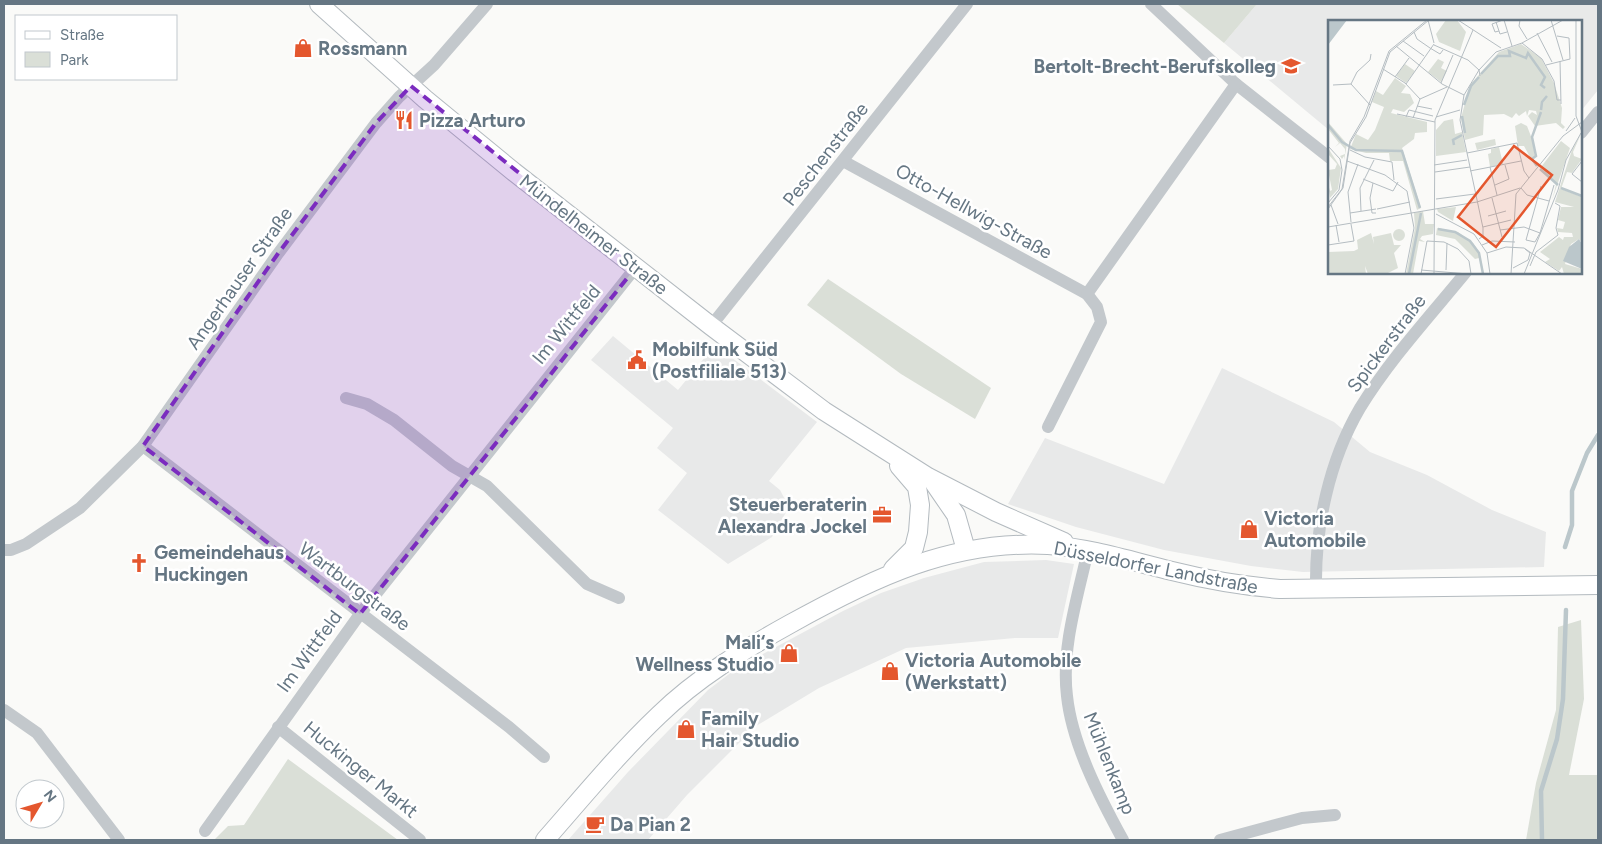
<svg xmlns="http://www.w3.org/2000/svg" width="1602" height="844" font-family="Figtree,sans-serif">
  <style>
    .built { fill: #e8e9e9 }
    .green { fill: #dadfd7 }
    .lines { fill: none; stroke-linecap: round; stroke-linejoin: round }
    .stream { stroke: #bbc7cb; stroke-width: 4.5 }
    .secondary-casing { stroke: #b3babf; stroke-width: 20 }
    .minor { stroke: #c3c8cc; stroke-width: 12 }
    .secondary { stroke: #fff; stroke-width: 18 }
    .marked { fill: #7b2cbf; fill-opacity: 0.2; stroke: #7b2cbf; stroke-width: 4; stroke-dasharray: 10 6; stroke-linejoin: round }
    .labels { text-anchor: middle; stroke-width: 5; stroke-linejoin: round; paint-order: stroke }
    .poi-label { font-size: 19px; font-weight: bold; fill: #657683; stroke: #fff; text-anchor: start }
    .street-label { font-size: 19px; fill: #657683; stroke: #fff }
    .inset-river { fill: none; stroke: #bbc7cb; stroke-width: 2.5 }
    .inset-road { fill: none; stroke: #b5bdc2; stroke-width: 1 }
    .view { fill: #e4572e; fill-opacity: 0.15; stroke: #e4572e; stroke-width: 2.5 }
    .inset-edge { fill: none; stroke: #657683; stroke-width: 2.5 }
  </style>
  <rect width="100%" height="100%" fill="#fafaf8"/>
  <g class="built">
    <path d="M1257,4H1598V90L1581,111V21H1330L1329,130L1224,43Z"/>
    <path d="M613,336L678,390L715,345L817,422L769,481L780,490L789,507L772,537L728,564L658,510L687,473L657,448L673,428L591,360Z"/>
    <path d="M1222,368L1334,422L1370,452L1427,475L1492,510L1546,532L1544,567L1303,572L1251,566L1164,550L1076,527L1008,504L1045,438L1164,484Z"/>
    <path d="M1046,560L1074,564L1058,638H1015L906,648L819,688L756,726L687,795L648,840H568L628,772L708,690L737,668L843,611L881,593L924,578L984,562Z"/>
  </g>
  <g class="green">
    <path d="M1177,4H1257L1224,43Z"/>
    <path d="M828,279L991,388L975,419L901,374L807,305Z"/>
    <path d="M1581,620L1584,699L1569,775H1598V840H1526L1536,783L1556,710L1558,627Z"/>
    <path d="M288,759L398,840H214L228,826L244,825Z"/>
  </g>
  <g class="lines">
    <g class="stream">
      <path d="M1565,547L1572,525V491L1587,453L1598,435"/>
      <path d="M1542,840L1541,791L1557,739L1563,699L1566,610"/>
    </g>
    <g class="secondary-casing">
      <g id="secondary">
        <path d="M319,4L425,99L514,172L711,326L824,411L928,477L996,512L1064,542"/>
        <path d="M934,483L956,515L966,550"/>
        <path d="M893,569L914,548L918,532L920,505L917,487L899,466"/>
        <path d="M545,840C582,798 618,754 659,715C697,678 743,650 790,624C873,578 951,540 1048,545C1091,548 1131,561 1172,571C1208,580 1243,586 1280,589L1598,585"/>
      </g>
    </g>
    <g class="minor">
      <path d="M1151,4L1236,84L1330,158"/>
      <path d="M1581,133L1598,112"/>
      <path d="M843,161L1087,294L1236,84"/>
      <path d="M711,326L967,4"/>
      <path d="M346,398L367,404L394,420L452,466L487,486L587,584L619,598"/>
      <path d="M1048,427L1101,322L1097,307L1087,294"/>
      <path d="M143,446L509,727L544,757"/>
      <path d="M4,550H11L26,544L80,508L143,446L277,255L376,123L399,97L434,65L487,4"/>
      <path d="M1088,550C1078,596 1061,648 1067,696C1072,744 1100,798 1123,840"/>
      <path d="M1316,588C1315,527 1329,461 1360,408C1390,359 1430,316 1466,272"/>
      <path d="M4,710L37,733L119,840"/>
      <path d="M278,727L420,840"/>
      <path d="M205,831L360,614L636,267"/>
      <path d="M1220,840L1302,818L1335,815"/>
    </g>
    <use href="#secondary" class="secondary"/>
  </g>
  <path class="marked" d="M411,86L636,267L360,614L143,446L277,255L376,123Z"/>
  <defs>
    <g id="shop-bare" transform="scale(1.5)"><path d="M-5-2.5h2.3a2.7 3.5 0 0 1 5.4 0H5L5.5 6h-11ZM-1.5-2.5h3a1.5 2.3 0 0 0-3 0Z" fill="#e4572e" stroke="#fff" stroke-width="2.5" paint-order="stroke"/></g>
    <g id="school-bare" transform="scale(1.5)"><path d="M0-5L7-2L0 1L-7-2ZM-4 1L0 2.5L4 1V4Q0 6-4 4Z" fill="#e4572e" stroke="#fff" stroke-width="2.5" paint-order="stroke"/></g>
    <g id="restaurant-bare" transform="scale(1.5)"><path d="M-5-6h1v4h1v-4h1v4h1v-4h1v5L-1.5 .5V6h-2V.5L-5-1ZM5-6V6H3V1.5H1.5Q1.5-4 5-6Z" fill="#e4572e" stroke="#fff" stroke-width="2.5" paint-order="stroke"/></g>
    <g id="civic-bare" transform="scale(1.5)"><path d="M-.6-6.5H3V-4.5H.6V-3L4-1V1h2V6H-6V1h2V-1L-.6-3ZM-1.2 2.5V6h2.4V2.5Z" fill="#e4572e" stroke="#fff" stroke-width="2.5" paint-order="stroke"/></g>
    <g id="office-bare" transform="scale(1.5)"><path d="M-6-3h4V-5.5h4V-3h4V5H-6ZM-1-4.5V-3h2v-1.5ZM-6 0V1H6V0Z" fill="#e4572e" stroke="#fff" stroke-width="2.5" paint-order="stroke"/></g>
    <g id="church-bare" transform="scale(1.5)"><path d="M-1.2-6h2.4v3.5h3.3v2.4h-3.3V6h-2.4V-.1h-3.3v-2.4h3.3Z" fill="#e4572e" stroke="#fff" stroke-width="2.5" paint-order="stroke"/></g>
    <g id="cafe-bare" transform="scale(1.5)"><path d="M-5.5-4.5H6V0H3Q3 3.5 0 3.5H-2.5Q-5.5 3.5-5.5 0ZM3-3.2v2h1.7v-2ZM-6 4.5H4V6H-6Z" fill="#e4572e" stroke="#fff" stroke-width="2.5" paint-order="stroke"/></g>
  </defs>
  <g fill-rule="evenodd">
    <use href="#shop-bare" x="303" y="48"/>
    <use href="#school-bare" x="1291" y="66"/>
    <use href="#restaurant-bare" x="404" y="120"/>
    <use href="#civic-bare" x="637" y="360"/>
    <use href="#office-bare" x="882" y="515"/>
    <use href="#shop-bare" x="1249" y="529"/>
    <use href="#church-bare" x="139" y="563"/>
    <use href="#shop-bare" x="789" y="653"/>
    <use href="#shop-bare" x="890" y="671"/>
    <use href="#shop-bare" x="686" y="729"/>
    <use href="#cafe-bare" x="595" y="824"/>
  </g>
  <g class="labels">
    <g class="poi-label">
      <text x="318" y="55">Rossmann</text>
      <text x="1276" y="73" text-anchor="end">Bertolt-Brecht-Berufskolleg</text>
      <text x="419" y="127">Pizza Arturo</text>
      <text x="652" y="356">Mobilfunk Süd<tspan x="652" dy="22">(Postfiliale 513)</tspan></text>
      <text x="867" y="511" text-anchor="end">Steuerberaterin<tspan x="867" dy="22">Alexandra Jockel</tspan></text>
      <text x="1264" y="525">Victoria<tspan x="1264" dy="22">Automobile</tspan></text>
      <text x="154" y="559">Gemeindehaus<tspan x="154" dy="22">Huckingen</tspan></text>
      <text x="774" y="649" text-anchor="end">Mali‘s<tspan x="774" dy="22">Wellness Studio</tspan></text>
      <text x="905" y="667">Victoria Automobile<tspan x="905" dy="22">(Werkstatt)</tspan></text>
      <text x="701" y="725">Family<tspan x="701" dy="22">Hair Studio</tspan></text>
      <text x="610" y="831">Da Pian 2</text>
    </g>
    <g class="street-label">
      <text transform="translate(825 154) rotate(-52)" y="7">Peschenstraße</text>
      <text transform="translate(974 211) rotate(29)" y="7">Otto-Hellwig-Straße</text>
      <text transform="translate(594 234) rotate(38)" y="7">Mündelheimer Straße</text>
      <text transform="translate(239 278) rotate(-55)" y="7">Angerhauser Straße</text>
      <text transform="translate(566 324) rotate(-51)" y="7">Im Wittfeld</text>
      <text transform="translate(1386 343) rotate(-53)" y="7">Spickerstraße</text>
      <text transform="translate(1156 567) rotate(11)" y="7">Düsseldorfer Landstraße</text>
      <text transform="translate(355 586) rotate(37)" y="7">Wartburgstraße</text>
      <text transform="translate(309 651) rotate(-54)" y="7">Im Wittfeld</text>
      <text transform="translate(1110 763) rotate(68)" y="7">Mühlenkamp</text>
      <text transform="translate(361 769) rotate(39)" y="7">Huckinger Markt</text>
    </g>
  </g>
  <g transform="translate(1328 20)">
    <rect width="254" height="254" fill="#fafaf8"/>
    <path d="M118,0H129L138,12L132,31L111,22L108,14ZM193,24L213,38L226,63L234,88L233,103L237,107L235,109L228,103L207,106L200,96L204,92L209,95L208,91L201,90L199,96L198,91L191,96L188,93L184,98L176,94L156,95L155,115L137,120L133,98L142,65L171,32ZM110,39L116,42L113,48L119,51L113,62L100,52ZM77,44L87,51L78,63L68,56ZM67,58L78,66L73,73L82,74L86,83L76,92L65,89L63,93L99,102V112L87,113L86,119L74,128L93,188L89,190L75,141H62L61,133H38L22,129L28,114L40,120L47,110L56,87L44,82L48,71L55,75ZM125,99L127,114L134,112L138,132L108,136V110L116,101ZM0,102L19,124L16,140V136L14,139L12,136L17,134V129L12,123L7,127L11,123L0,109ZM193,103L199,106L204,119L207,136L203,139L196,126H190L187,106ZM253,114L245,132L246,136L254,139L244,153L239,152L233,169L254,177V223L251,219L243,224L237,244L254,249V254H236L234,247L231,251L217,242L222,239L212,232L231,217L235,220L236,217H245L244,213L230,212L229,208L235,209L237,202L230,200L233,187H246L227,182L244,130ZM167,119L168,125L149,130L147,123ZM233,121L242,128L224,180L228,165L213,147ZM171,127L175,144L162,147L160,134L163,133V129ZM0,128L13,148L10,169L2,178L0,164L2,171L4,170L0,150L7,149L9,144L0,134ZM128,187L125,201L110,192L109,189ZM95,191L97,204H106L105,214L94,216L92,219L97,222L91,221L85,254H78L87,208L86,193ZM109,208L130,212L145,223L151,232L156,254L151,238L147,239L127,219L108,215ZM65 215a6 6 0 1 1 12 0a6 6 0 1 1-12 0ZM43,213L46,224L45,217L63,213L66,225H73L66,233L70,248L58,254H40L37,246L38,254H0V232L26,231L30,229L29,220Z" fill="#dadfd7"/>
    <path d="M0,0H19L0,25ZM251,219L254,224V249L235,241L241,227Z" fill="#bbc7cb"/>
    <path class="inset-river" d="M153,54L170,36H182L181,31L198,38L200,33L217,57L213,65L217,68M136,85L143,66L151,57M213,90L214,82L219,76M134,96L137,113M0,105L14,122L28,130L74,131L92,188M126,125L125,120L134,115M209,146L204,139L208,136L204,117L213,92M212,149L230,165M233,168L254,176M110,209L127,212L142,221L151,233L155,254M81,254L93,193"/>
    <path class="inset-road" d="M100,0L106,23M130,0L173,28M176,0L184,26M192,0L191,6L199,19M223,0L235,40M248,0V96L254,112M168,2L172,14L179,12M171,11L167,12L164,4L175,0M86,12L89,19L102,28L112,34L115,30M209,13L224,42M75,21L96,36M194,23L214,39L226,61L229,80H233M106,25L140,40L151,50L152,56M68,26L114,64L136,75M232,41L233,84M218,45L242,39L241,18L229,16M55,49L77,63L92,79M67,57L81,38M113,63L125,35M23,64L29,52L42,40L43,34M78,64L106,24M5,65L23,64L42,85M92,79L119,67M89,86L104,89M69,94L107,102M78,97L81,90L105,96M108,97L132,90M85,98L92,79M238,111L247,98M0,126L12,139L14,150L11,170L0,183M22,130L37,137L64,142L66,160M139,133L189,123L196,151L201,158M19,141L57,155L79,171L86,208L77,254M254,141L244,154L254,162M106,145L139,140M162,147L169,175M142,151L193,141M107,152L142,147M35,159L65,171L70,162M45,163L42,178L44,193H48M167,165L181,159L177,145M193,168L199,175L221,181M164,178L174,217M108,179L147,174M3,185L10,204M0,187L14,169L22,121L36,97L61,31L99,0M0,189L15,168L22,123L38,97L62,32L101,0M49,189L82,182M33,191L32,168L46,140M22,193L48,189M108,194L146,214L159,233L162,254M160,196L178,191M23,202L20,172L30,144M8,205L11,222M0,207L149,182L192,168M155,207L183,200M172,210L196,207L212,213L226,165M212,213L207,222L198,220L213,166M151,219L155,216V208L132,100L136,75L151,50L168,32L194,23L235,0M0,225L26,221L23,204M154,225L164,221L187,222M159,233L178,227L196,228L234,254M202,246L208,232L230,215L228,208L232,186L227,183M185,248L200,240L202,233L197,229M93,250L140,254M118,250L119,223M93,254L99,221L116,222L130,229L141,241L143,254M106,254L107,100L145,10M183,254L188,174L235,116L254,102M196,254L230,170L238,140L253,113"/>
    <path class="view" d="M186,126L224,155L168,227L130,197Z"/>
    <rect width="254" height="254" class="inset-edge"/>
  </g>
  <rect width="1602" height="844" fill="none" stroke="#657683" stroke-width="10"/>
  <rect x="15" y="15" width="162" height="65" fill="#ffffff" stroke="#c1c8cd"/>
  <rect x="25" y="31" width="25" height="8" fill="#ffffff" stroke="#c1c8cd"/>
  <text x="60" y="40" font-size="15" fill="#657683">Straße</text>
  <rect x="25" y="52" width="25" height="15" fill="#dadfd7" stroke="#c1c8cd"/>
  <text x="60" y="65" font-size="15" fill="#657683">Park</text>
  <g transform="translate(40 804) rotate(52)"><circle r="24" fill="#ffffff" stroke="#c1c8cd"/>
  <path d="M0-4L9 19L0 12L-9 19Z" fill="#e4572e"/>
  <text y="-8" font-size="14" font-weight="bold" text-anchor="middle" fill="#657683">N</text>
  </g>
</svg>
